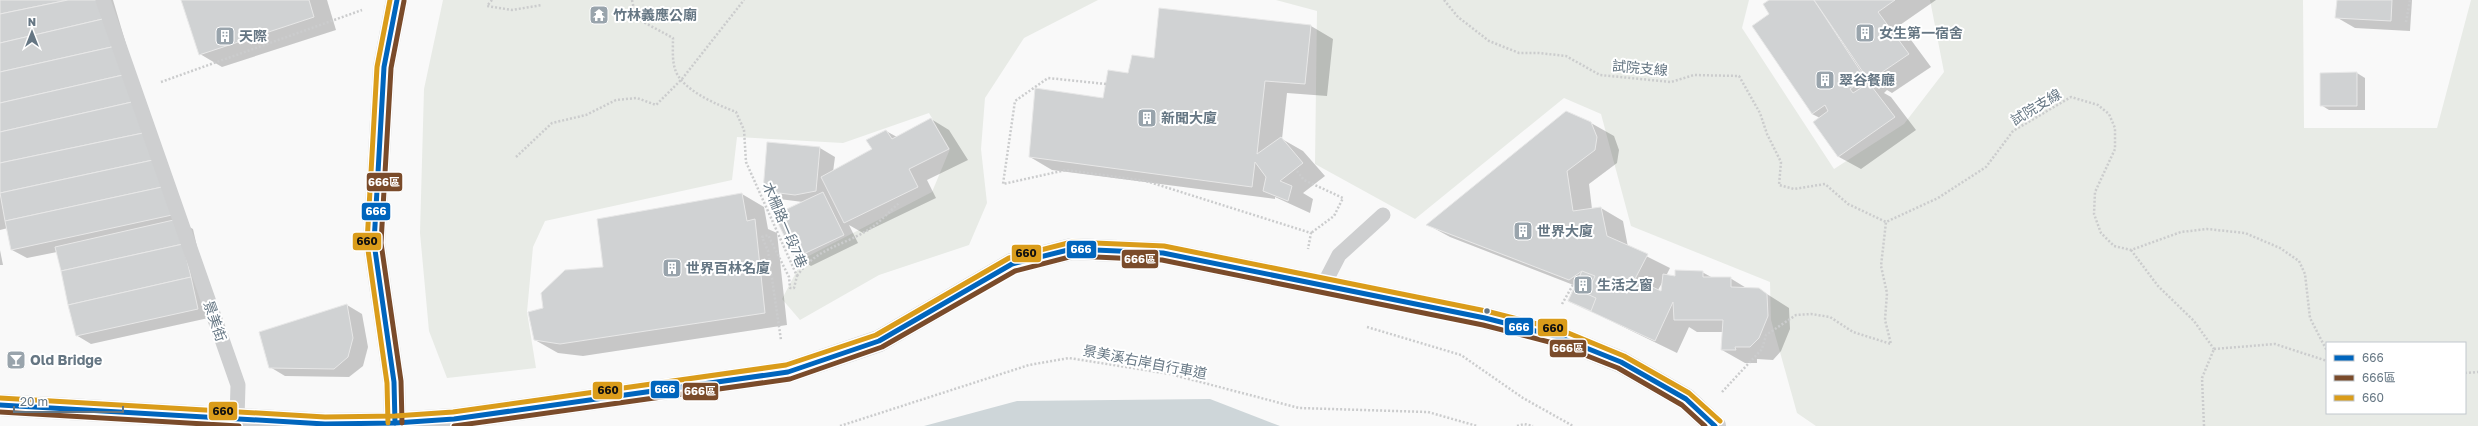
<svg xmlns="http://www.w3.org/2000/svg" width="2478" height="426" font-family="'Golos Text','Noto Sans TC',sans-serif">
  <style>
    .green { fill: #e8ebe6; fill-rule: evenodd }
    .water { fill: #ced6d9 }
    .shadow { fill: #0003; fill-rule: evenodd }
    .building { fill: #d0d2d3; stroke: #e8e8e8 }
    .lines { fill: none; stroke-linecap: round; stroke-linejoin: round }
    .path { stroke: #cbcccd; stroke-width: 2.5; stroke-dasharray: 2 2; stroke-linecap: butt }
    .service { stroke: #cecfd0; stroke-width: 15 }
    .tertiary { stroke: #cecfd0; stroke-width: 22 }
    .bus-1-casing { stroke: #fff; stroke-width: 8 }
    .bus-2-casing { stroke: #fff; stroke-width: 8 }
    .bus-3-casing { stroke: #fff; stroke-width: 8 }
    .bus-1 { stroke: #0065bd; stroke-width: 5 }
    .bus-2 { stroke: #7a4b2a; stroke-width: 5 }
    .bus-3 { stroke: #da9c1a; stroke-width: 5 }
    .bus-dot { fill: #657683; stroke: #fff; stroke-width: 1.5 }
    .labels { text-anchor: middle; stroke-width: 4; stroke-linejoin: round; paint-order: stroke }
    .poi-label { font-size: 14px; font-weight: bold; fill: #657683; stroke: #fff; text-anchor: start }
    .street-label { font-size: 14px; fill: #657683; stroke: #fff }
    .line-badge { stroke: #fff; stroke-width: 1.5 }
    .badge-label { font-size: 11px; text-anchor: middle; font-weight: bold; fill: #fff }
    .pale-badge-label { font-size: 11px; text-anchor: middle; font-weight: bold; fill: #111 }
  </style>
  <rect width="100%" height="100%" fill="#f9f9f9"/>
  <g class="green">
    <path d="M443,0H1098L1024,38L985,98L981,149L987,203L969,245L879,275L800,320L782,299L803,259L932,192L950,149L929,113L843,143L737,137L732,180L545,221L533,247L527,312L536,368L447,378L429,331L420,233L424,89Z"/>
    <path d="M1276,0H1749L1742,28L1834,169L1904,124L1944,72L1930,0H2303L2304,128H2437L2471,0H2478V426H1816L1797,413L1771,320L1770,282L1631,226L1601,114L1564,98L1415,219L1315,164L1317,11ZM2327,343H2465V413H2327Z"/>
  </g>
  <path class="water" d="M1210,399L1280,426H924L1017,401Z"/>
  <g class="shadow">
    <path d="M0,0H113L146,112L184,224L193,229L213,317L91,344L76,335L57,252L27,258L12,250L8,228L0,230Z"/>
    <path d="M182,0H327L336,30L222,67L200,54Z"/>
    <path d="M1770,0H1936L1900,25L1931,67L1892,93L1887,90L1884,93L1891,97L1916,130L1861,169L1839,157L1814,122L1820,118L1812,114L1770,14Z"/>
    <path d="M2338,0H2412L2410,31L2355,28L2336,17Z"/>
    <path d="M1160,9L1311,26L1333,39L1327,96L1287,93L1282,139L1303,151L1325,176L1303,193L1313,199L1310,213L1275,197V199L1052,170L1030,157L1104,99L1129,75L1155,59Z"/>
    <path d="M2357,73L2365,78V110H2329L2321,105Z"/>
    <path d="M931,119L949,130L968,160L927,180L936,198L863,233L849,225L858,243L811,266L796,257L803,202L779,199L764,190L820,148L835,157L833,172L873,150L886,131L897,137Z"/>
    <path d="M1591,123L1614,136L1619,150L1617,163L1589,184L1592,209L1601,208L1623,221L1628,247L1670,268L1666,276L1676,277L1702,272L1713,278H1730L1748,289H1759L1789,308L1790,329L1781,351L1773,360L1757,359V363H1745L1722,350L1723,332H1697L1689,327L1677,353L1570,301L1576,286L1450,237L1428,225ZM1663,281L1662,292L1658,290Z"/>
    <path d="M742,194L764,207L768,229L777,233L787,325L583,356L558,353L535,340L544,308L604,267Z"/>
    <path d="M0,250L3,265H0Z"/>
    <path d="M347,305L362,314L368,347L363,366L349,377L285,376L270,367L260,332Z"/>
  </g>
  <g class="building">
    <path d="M0,0H68L0,14Z"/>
    <path d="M68,0H101L107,18L0,43V14Z"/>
    <path d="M181,0H309L314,17L199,55Z"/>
    <path d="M1769,0H1814L1865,78L1850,89L1853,93L1869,83L1895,117L1838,157L1813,122L1828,111L1825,105L1812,114L1752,26L1769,14L1763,4Z"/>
    <path d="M1814,0H1895L1878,12L1909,54L1869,81Z"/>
    <path d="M2337,0H2392L2391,21L2335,18Z"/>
    <path d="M1159,8L1311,25L1305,84L1265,81L1257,154L1281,137L1303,163L1280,181L1292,186L1288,201L1263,191L1266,177L1255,162L1252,187L1029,157L1035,88L1103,98L1108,70L1128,73L1132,55L1154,58Z"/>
    <path d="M107,18L116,46L0,72V43Z"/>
    <path d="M116,46L123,75L0,103V72Z"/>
    <path d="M2357,72V106H2320V73Z"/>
    <path d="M123,75L132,102L0,132V103Z"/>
    <path d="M132,102L143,133L0,163V132Z"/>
    <path d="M1566,111L1591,122L1597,137L1595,150L1567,171L1573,211L1601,207L1607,236L1648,254L1635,279L1661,291L1663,274L1675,276V270L1703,271V277H1731V287L1759,288L1767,294L1768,316L1759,338L1750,347H1735L1736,350H1721L1723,320H1674L1673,302L1655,341L1568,301L1582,271L1569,280L1426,225Z"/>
    <path d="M931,118L949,149L909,169L918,187L844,223L821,177L872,149L866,140L886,130L892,139Z"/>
    <path d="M143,133L153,160L0,193V163Z"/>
    <path d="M767,142L820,147L816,191L795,195L763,191Z"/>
    <path d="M153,160L162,187L5,221L0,193Z"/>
    <path d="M162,187L172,215L11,250L5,221Z"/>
    <path d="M823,192L844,235L795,258L774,215Z"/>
    <path d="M742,193L747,221L755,219L765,313L560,344L534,340L528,312L543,308L541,293L565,270L603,267L597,219Z"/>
    <path d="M178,219L183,244L61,271L55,247Z"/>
    <path d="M183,244L191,277L68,305L61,271Z"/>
    <path d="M1582,271L1595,276L1587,294L1596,298L1591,311L1568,301Z"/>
    <path d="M191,277L198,309L76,336L68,305Z"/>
    <path d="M347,304L353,338L348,357L334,369L269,368L259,332Z"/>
  </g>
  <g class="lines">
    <g class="path">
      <path d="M492,0L487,6L512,10L542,5"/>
      <path d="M632,0L636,18L673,38C673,48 672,60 675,69C681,90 718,105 736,112L744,130L746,162L797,276L794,288H790L789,277L768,235L762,237L768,251L781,340"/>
      <path d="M1444,0L1458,17L1489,41L1519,53H1539L1566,56L1600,75L1671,82L1694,75L1739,76L1760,113L1767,134L1781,162L1779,185L1794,189L1825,184L1848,204L1886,222L1938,198L1986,167L2013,131L2071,97L2098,105L2109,114L2115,128V149L2095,192L2094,214L2101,233L2114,246L2131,250L2181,232L2207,229L2245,233L2280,248L2299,261L2305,274L2310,318L2327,351"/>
      <path d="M2406,22L2410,0"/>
      <path d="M161,82L362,10"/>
      <path d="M1106,84L1048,78L1015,101L1003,184L1066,170L1146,181L1311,233L1308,249"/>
      <path d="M516,157L552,123L586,115L616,100L637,98L656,105L682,79L744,0"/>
      <path d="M1297,171L1304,180L1343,198L1334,216L1311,233"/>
      <path d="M2131,250L2158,286L2194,321L2214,349"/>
      <path d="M797,276C817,247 844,246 871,228C881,221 890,211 899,203"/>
      <path d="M1562,304L1578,276"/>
      <path d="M1367,327L1461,355L1523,398L1573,426"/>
      <path d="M2214,349L2275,344L2327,361"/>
      <path d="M2465,373L2478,372"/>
      <path d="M1722,392L1762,349L1766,335L1796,315L1811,314L1830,317L1853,332L1891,344L1885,320L1887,293L1881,266L1886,222"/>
      <path d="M840,426L1029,365L1069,358L1170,374L1299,408L1428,412L1477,426"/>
      <path d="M1517,426L1524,424L1533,426"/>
      <path d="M2204,426L2202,378L2214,349"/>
    </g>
    <g class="service">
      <path d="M103,0L238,385L237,419"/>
      <path d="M1323,286L1339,255L1383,215"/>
    </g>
    <g class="tertiary">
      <path d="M0,405L325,424L395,423L454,419L788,372L879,341L1012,264L1072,249L1163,253L1485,318L1559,337L1621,362L1686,399L1715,426"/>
      <path d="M395,423L394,382L374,243L384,67L397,0"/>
    </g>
    <g class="bus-1-casing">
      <g id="bus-1">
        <path d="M0,405L325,424L395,423L454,419L788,372L879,341L1012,264L1072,249L1163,253L1485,318L1559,337L1621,362L1686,399L1715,426"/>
        <path d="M395,423L394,382L374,243L384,67L397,0"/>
      </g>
    </g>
    <g class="bus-2-casing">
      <g id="bus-2">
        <path d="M0,412L239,426"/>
        <path d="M402,423L401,381L381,243L391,68L404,1"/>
        <path d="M454,426L790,379L882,347L1015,271L1073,256L1162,260L1483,325L1557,344L1618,368L1682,405L1705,426"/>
      </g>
    </g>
    <g class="bus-3-casing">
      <g id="bus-3">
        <path d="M0,398L325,417L395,416L453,412L786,365L876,335L1009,258L1072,242L1164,246L1486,311L1561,330L1624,356L1689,393L1720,421"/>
        <path d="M388,423L387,383L367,243L377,67L390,0"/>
      </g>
    </g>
    <use href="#bus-1" class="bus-1"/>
    <use href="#bus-2" class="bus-2"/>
    <use href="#bus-3" class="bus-3"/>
  </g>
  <defs>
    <g id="temple-square" transform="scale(1)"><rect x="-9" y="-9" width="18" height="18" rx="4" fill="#99a4ac" stroke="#fff"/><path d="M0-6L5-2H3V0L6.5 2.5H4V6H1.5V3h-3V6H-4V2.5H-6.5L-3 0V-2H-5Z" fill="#fff"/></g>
    <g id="building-square" transform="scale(1)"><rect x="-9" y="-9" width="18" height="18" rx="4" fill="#99a4ac" stroke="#fff"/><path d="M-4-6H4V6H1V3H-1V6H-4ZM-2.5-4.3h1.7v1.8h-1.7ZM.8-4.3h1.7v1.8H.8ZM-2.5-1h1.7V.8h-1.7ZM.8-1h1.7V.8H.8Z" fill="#fff"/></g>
    <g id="bar-square" transform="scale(1)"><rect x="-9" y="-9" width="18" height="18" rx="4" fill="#99a4ac" stroke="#fff"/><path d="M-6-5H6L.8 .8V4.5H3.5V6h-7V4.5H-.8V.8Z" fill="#fff"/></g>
  </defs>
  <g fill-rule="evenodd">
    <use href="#temple-square" x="599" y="15"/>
    <use href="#building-square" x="1865" y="33"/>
    <use href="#building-square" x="225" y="36"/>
    <use href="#building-square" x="1825" y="80"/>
    <use href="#building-square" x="1147" y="118"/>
    <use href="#building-square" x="1523" y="231"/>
    <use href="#building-square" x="672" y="268"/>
    <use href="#building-square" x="1583" y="285"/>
    <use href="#bar-square" x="16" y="360"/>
  </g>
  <circle class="bus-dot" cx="1487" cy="311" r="3.5"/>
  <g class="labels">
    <g class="poi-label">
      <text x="613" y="20">竹林義應公廟</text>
      <text x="1879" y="38">女生第一宿舍</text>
      <text x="239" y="41">天際</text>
      <text x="1839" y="85">翠谷餐廳</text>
      <text x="1161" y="123">新聞大廈</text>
      <text x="1537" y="236">世界大廈</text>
      <text x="686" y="273">世界百林名廈</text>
      <text x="1597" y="290">生活之窗</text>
      <text x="30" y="365">Old Bridge</text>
    </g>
    <g class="street-label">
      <text transform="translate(1640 68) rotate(5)" y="5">試院支線</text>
      <text transform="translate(2036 107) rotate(-31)" y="5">試院支線</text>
      <text transform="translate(785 225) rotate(67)" y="5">木柵路一段7巷</text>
      <text transform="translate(215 321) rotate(71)" y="5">景美街</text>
      <text transform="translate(1145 362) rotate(11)" y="5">景美溪右岸自行車道</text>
    </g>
  </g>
  <g class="line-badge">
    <rect x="366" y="172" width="37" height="20" rx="4" fill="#7a4b2a"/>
    <rect x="361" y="202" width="30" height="19" rx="4" fill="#0065bd"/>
    <rect x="352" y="232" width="30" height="19" rx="4" fill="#da9c1a"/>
    <rect x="1066" y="240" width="31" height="19" rx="4" fill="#0065bd"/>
    <rect x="1011" y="244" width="31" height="19" rx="4" fill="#da9c1a"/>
    <rect x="1121" y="249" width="38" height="20" rx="4" fill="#7a4b2a"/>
    <rect x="1504" y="317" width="30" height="19" rx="4" fill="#0065bd"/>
    <rect x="1537" y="318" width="31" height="19" rx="4" fill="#da9c1a"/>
    <rect x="1549" y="339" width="38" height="19" rx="4" fill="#7a4b2a"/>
    <rect x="650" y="380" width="30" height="19" rx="4" fill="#0065bd"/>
    <rect x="592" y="381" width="31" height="19" rx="4" fill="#da9c1a"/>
    <rect x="682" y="382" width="37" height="19" rx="4" fill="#7a4b2a"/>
    <rect x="208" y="401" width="30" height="20" rx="4" fill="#da9c1a"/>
  </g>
  <g class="badge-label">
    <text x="384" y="186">666區</text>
    <text x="376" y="215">666</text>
    <text x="1081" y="253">666</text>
    <text x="1140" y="263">666區</text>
    <text x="1519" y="331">666</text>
    <text x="1568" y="352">666區</text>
    <text x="665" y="393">666</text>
    <text x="700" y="395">666區</text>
  </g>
  <g class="pale-badge-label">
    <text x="367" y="245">660</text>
    <text x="1026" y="257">660</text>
    <text x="1553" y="332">660</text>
    <text x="608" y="394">660</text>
    <text x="223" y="415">660</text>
  </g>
  <rect x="2326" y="342" width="140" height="72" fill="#ffffff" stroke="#c1c8cd"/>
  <rect x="2334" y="355" width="20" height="6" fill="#0065bd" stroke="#c1c8cd"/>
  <text x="2362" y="362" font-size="12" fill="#657683">666</text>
  <rect x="2334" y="375" width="20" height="6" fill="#7a4b2a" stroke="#c1c8cd"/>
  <text x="2362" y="382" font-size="12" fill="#657683">666區</text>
  <rect x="2334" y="395" width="20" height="6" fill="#da9c1a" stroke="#c1c8cd"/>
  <text x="2362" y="402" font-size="12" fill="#657683">660</text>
  <g transform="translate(32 32)" stroke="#ffffff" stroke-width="3" paint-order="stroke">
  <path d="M0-3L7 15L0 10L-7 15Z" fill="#657683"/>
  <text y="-6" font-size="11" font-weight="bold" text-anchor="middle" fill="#657683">N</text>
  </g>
  <path d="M14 406v6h109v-6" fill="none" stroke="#657683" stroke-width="2"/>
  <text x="20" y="406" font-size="12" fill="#657683" stroke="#ffffff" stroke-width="3" paint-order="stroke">20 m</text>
</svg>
